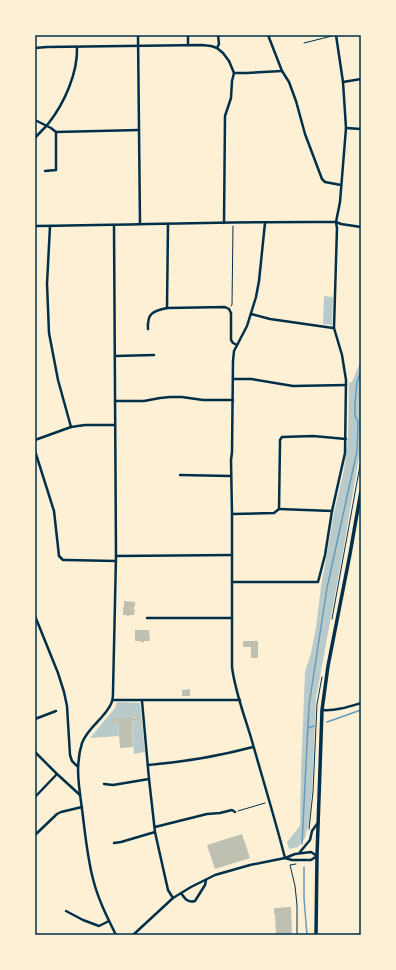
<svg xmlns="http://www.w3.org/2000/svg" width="396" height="970" font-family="'PT Sans',sans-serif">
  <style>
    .green { fill: #b9caca }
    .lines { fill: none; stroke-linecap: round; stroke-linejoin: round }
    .stream { stroke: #669bbc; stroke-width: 1.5 }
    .building { fill: #bec0b2 }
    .path { stroke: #003049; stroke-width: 1 }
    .minor { stroke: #003049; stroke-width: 2.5 }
    .secondary { stroke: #003049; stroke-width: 3.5 }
    .neatline { fill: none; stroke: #003049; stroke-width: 1.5 }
  </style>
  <rect width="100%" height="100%" fill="#fdf0d5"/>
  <g class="green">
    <path d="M324,296L333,297L332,325L323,324Z"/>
    <path d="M361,360V445L342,557L316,698L312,792L309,822L305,838L298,847L289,849L287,842L300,826L301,771L305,672L311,653L316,627L321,587L334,513L344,470L348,438L349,382H352Z"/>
    <path d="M117,702L140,703L145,752L134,754L132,720L139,721L140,718L138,717L132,718V717L128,718H118V719H115V718L112,722L118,721L119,736L90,738L115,708Z"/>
  </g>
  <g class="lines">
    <g class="stream">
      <path d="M327,722L361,710"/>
      <path d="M308,728L314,726"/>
      <path d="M302,844L309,705L327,588L357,451L358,422L355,416V403L357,382L361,371"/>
      <path d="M304,867V898L307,935"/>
    </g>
  </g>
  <g class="building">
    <path d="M124,601L135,602V606L133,609H134L135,610L134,615H129V616H127V615H123V607H124Z"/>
    <path d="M135,630H149L150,641H144V642L141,643V641H135Z"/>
    <path d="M243,641H258V658H251V647H243Z"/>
    <path d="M190,689V696H182V690Z"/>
    <path d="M138,716L140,718L139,721L132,720L133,747L120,748L118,721L112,722V718H115V719H118V718H128V717H132V718H136Z"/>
    <path d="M242,834L250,858L215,869L207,845Z"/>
    <path d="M291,907L292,935H276L275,914H274V908Z"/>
  </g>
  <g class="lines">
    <g class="path">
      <path d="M304,43L332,36"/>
      <path d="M231,306L232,305L233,226"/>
      <path d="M332,619L361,460"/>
      <path d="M238,811L265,803"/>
      <path d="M309,829L313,792L317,704L322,677"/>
      <path d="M296,864L290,865L295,886L297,905V935"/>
    </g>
    <g class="minor">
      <path d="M138,35L140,224"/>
      <path d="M188,35V45"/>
      <path d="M268,35L282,71L289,82L296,101L305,134L322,179L325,182L341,185"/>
      <path d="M35,48L47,47L202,45L211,46L217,48L223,53L229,61L234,73L232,81L231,98L225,116L224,223"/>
      <path d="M217,48L219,44L218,35"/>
      <path d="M234,73H247L282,71"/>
      <path d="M343,82L361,79"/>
      <path d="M35,120L51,128L56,132V170L45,171"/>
      <path d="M346,128L361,129"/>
      <path d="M56,132L139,130"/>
      <path d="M35,138C39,133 44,129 48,124C64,104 78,73 77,47"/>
      <path d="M265,223L259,281L256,297L247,326L234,351L233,361L232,452L231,460L232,514V667C235,692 245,717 252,741C263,780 275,819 285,858"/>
      <path d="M114,225L116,556L113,692C113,696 113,700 111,704C104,719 88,727 82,743C75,765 79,787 82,809C85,832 87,856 93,879C98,899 107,917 116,935"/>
      <path d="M35,226C135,225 236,221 336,222L341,224L361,227"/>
      <path d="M50,226L47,284L49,333L58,380L71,427"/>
      <path d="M167,308L168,224"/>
      <path d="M251,314L270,319L333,328"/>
      <path d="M148,329C147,313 153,311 167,308L225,307L229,309L231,313V340L233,343L237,345"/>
      <path d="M115,356L154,355"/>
      <path d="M233,379H251L293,386L346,385"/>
      <path d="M115,401H144L160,398L170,397H182L203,400H233"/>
      <path d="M35,440L71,427L85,425H115"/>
      <path d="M35,451L54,511L59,556L63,560H66L116,561"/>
      <path d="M180,475L231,476"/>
      <path d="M279,509L332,511"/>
      <path d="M232,514L274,513L279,509L280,443V440L282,437L313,436L346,439"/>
      <path d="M116,556L232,555"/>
      <path d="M232,582H318L325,555L332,511L345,453L346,380L342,355L334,328L337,228L336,222L340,202L346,128L343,82L336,35"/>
      <path d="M35,616L58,673L64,692L67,706L70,755L72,761L77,766H78"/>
      <path d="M147,618H232"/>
      <path d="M113,700H240"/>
      <path d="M142,701L149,779L155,832L159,850L168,890L173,898"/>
      <path d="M322,710C336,711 348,707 361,703"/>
      <path d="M35,719L56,711"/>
      <path d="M35,752L57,774L80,795"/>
      <path d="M148,765C184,762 219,756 253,747"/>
      <path d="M104,784L113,785L149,779"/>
      <path d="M35,797L57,774"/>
      <path d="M155,827L207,814L220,813L232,810L235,812"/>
      <path d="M35,835L57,814L61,812L82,807"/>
      <path d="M114,843L121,842L155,832"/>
      <path d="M300,852L310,840L312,831L317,824"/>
      <path d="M181,893C185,899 188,903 195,901L205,885L206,880"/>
      <path d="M66,911L83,920L99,926L109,921"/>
      <path d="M133,935L173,898L191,887L215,875L250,865L285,858L295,854L311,852L317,856L311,860H292L285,858"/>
      <path d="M359,935L361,933"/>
    </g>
    <path class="secondary" d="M316,935L317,856L322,710L328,666L350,554L361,491"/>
  </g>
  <rect width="396" height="970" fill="none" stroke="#fdf0d5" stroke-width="72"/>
  <rect x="36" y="36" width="324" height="898" class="neatline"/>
</svg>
